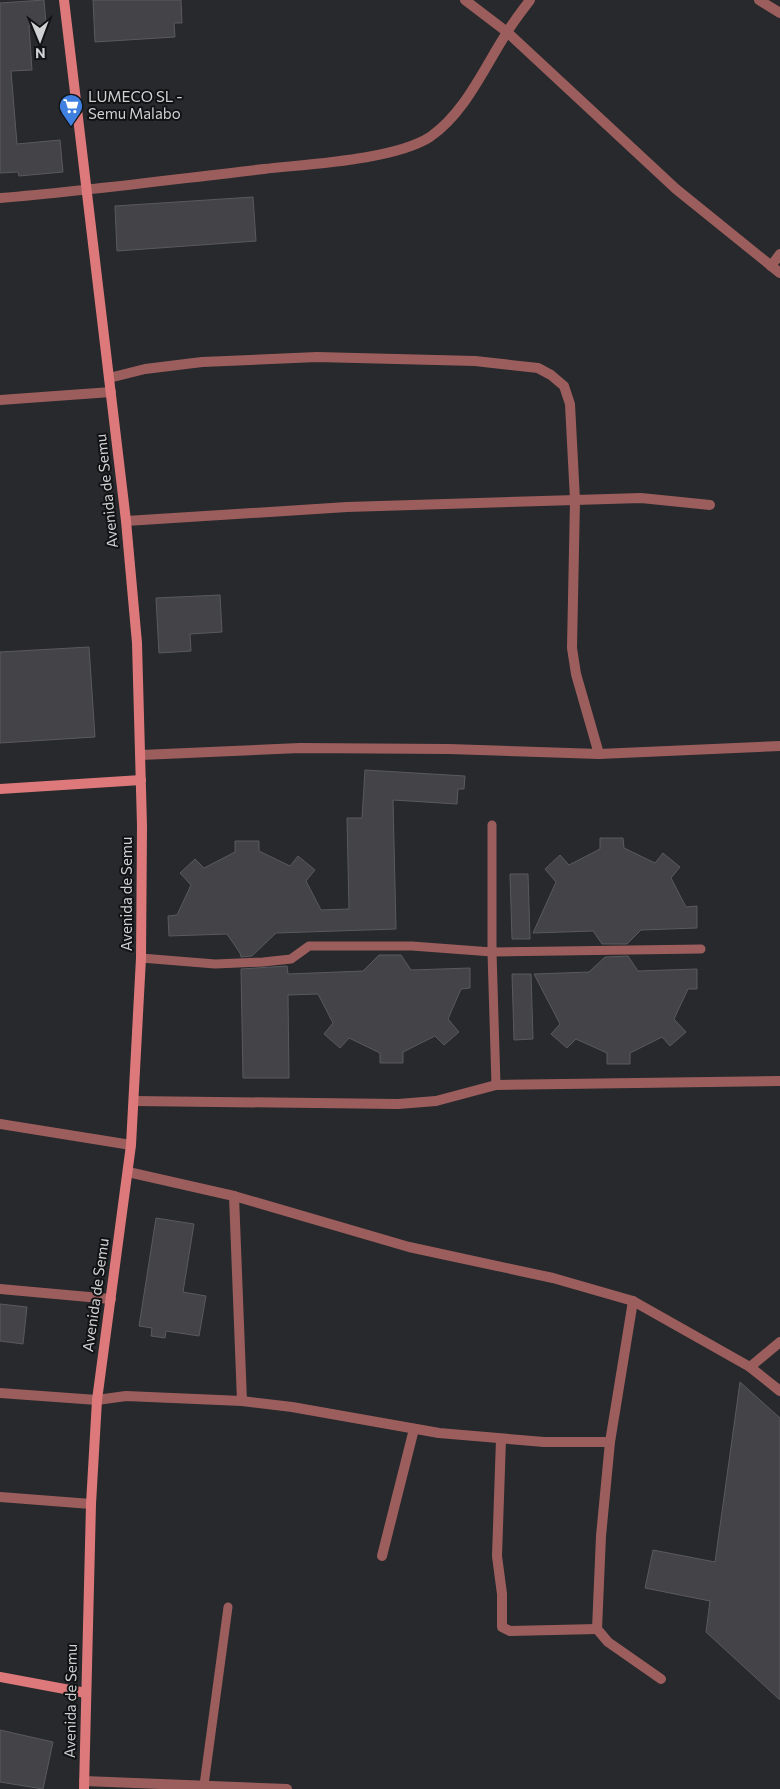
<svg xmlns="http://www.w3.org/2000/svg" width="780" height="1789" font-family="Commissioner,sans-serif">
  <style>
    .building { fill: #444448; stroke: #5a5a5e }
    .lines { fill: none; stroke-linecap: round; stroke-linejoin: round }
    .lane { stroke: #9c5e5d; stroke-width: 9 }
    .street { stroke: #9c5e5d; stroke-width: 10 }
    .secondary { stroke: #dd797a; stroke-width: 10 }
    .labels { text-anchor: middle; stroke-width: 4; stroke-linejoin: round; paint-order: stroke }
    .poi-label { font-size: 15px; fill: #cfd1d3; stroke: #111213; text-anchor: start }
    .street-label { font-size: 15px; fill: #cfd1d3; stroke: #111213 }
  </style>
  <rect width="100%" height="100%" fill="#27292c"/>
  <g class="building">
    <path d="M44,0L46,24L29,26L32,70L11,71L17,144L60,140L63,172L19,176L18,172L0,173V3Z"/>
    <path d="M93,0H181L182,23H174L175,37L95,42Z"/>
    <path d="M253,197L256,241L117,251L115,206Z"/>
    <path d="M220,595L222,632L190,634L191,651L159,653L156,598Z"/>
    <path d="M89,647L95,737L0,743V652Z"/>
    <path d="M365,770L465,776L464,789H458L457,804L393,800L396,929L276,933L252,956L241,957L240,953L227,934L169,936L168,916L177,915L191,885L180,873L195,859L204,868L235,852V841H259V851L290,866L298,856L315,870L306,881L321,910L349,909L347,818H362Z"/>
    <path d="M600,838H623L624,848L655,863L663,853L680,867L671,878L686,907L697,906V928L641,930L627,944H602L593,931L533,933L556,882L545,869L560,855L569,865L600,849Z"/>
    <path d="M510,874H528L530,939H512Z"/>
    <path d="M379,955H401L411,970L470,968V988L461,989L448,1019L459,1032L444,1045L435,1036L403,1052V1063H380V1053L349,1038L340,1048L324,1034L333,1023L318,994L288,995L289,1078H243L241,969L287,966L288,974L363,971Z"/>
    <path d="M628,956L638,971L697,969V989H688L674,1019L686,1032L670,1046L662,1037L630,1053V1064H607V1053L576,1039L567,1048L551,1034L560,1024L534,974L589,972L605,957Z"/>
    <path d="M512,974H531L533,1039L514,1040Z"/>
    <path d="M156,1218L194,1224L183,1292L206,1296L199,1336L166,1331L165,1338L151,1336L152,1328L139,1326Z"/>
    <path d="M0,1304L27,1307L23,1344L0,1341Z"/>
    <path d="M740,1382L780,1418V1700L706,1632L710,1601L645,1588L653,1550L715,1562Z"/>
    <path d="M0,1730L53,1742L43,1789L0,1782Z"/>
  </g>
  <g class="lines">
    <g class="lane">
      <path d="M492,825V952L496,1085"/>
      <path d="M141,958L215,964L263,962L291,959L309,946H412L492,952L701,949"/>
      <path d="M204,1785L228,1607"/>
    </g>
    <g class="street">
      <path d="M465,0L507,32L676,189L780,273"/>
      <path d="M759,0L780,13"/>
      <path d="M0,198C88,191 176,179 264,169C308,164 394,160 430,137C465,113 484,68 506,34C513,22 522,11 530,0"/>
      <path d="M771,266L780,254"/>
      <path d="M109,378L145,369L202,362L317,357L475,361L538,368L551,375L564,386L570,404L575,500L572,648L576,674L599,754"/>
      <path d="M0,400L111,392"/>
      <path d="M126,521L347,507L575,500L641,498L710,505"/>
      <path d="M141,755L300,748L449,749L599,754L780,746"/>
      <path d="M134,1101L398,1104L436,1101L496,1085L780,1081"/>
      <path d="M0,1124L131,1145"/>
      <path d="M128,1172L234,1196L409,1247L553,1278L633,1301L750,1367L780,1391"/>
      <path d="M234,1196L242,1401"/>
      <path d="M0,1289L111,1299"/>
      <path d="M633,1301L610,1442L601,1536L597,1629L608,1642L661,1679"/>
      <path d="M750,1367L780,1342"/>
      <path d="M0,1393L97,1400L126,1396L242,1401L292,1407L439,1433L544,1442H610"/>
      <path d="M501,1439L497,1556L502,1594V1627L510,1631L597,1629"/>
      <path d="M0,1497L91,1504"/>
      <path d="M382,1556L414,1429"/>
      <path d="M84,1781L287,1789"/>
    </g>
    <g class="secondary">
      <path d="M64,0L126,521L137,643L142,826L141,958L131,1145L97,1400L91,1504L84,1789"/>
      <path d="M0,789L141,780"/>
      <path d="M0,1677L86,1693"/>
    </g>
  </g>
  <defs>
    <g id="supermarket-pin" transform="scale(1.25)"><path d="M0 17L-7.5 6A9.5 9.5 0 1 1 7.5 6Z" fill="#3f7fe0" stroke="#111213"/><path d="M-6-5.5h2.5l.6 2H6L4.5 2H-2.5L-4.4-4H-6ZM-1.5 3.2a1.3 1.3 0 1 0 .1 0ZM3 3.2a1.3 1.3 0 1 0 .1 0Z" fill="#fff"/></g>
  </defs>
  <g fill-rule="evenodd">
    <use href="#supermarket-pin" x="71" y="106"/>
  </g>
  <g class="labels">
    <g class="poi-label">
      <text x="88" y="102">LUMECO SL -<tspan x="88" dy="17">Semu Malabo</tspan></text>
    </g>
    <g class="street-label">
      <text transform="translate(107 491) rotate(-96)" y="5">Avenida de Semu</text>
      <text transform="translate(127 894) rotate(-90)" y="5">Avenida de Semu</text>
      <text transform="translate(96 1295) rotate(-82)" y="5">Avenida de Semu</text>
      <text transform="translate(71 1701) rotate(-89)" y="5">Avenida de Semu</text>
    </g>
  </g>
  <g transform="translate(40 40) rotate(179)" stroke="#111213" stroke-width="4" paint-order="stroke">
  <path d="M0-4L9 19L0 12L-9 19Z" fill="#cfd1d3"/>
  <text y="-8" font-size="14" font-weight="bold" text-anchor="middle" fill="#cfd1d3">N</text>
  </g>
</svg>
